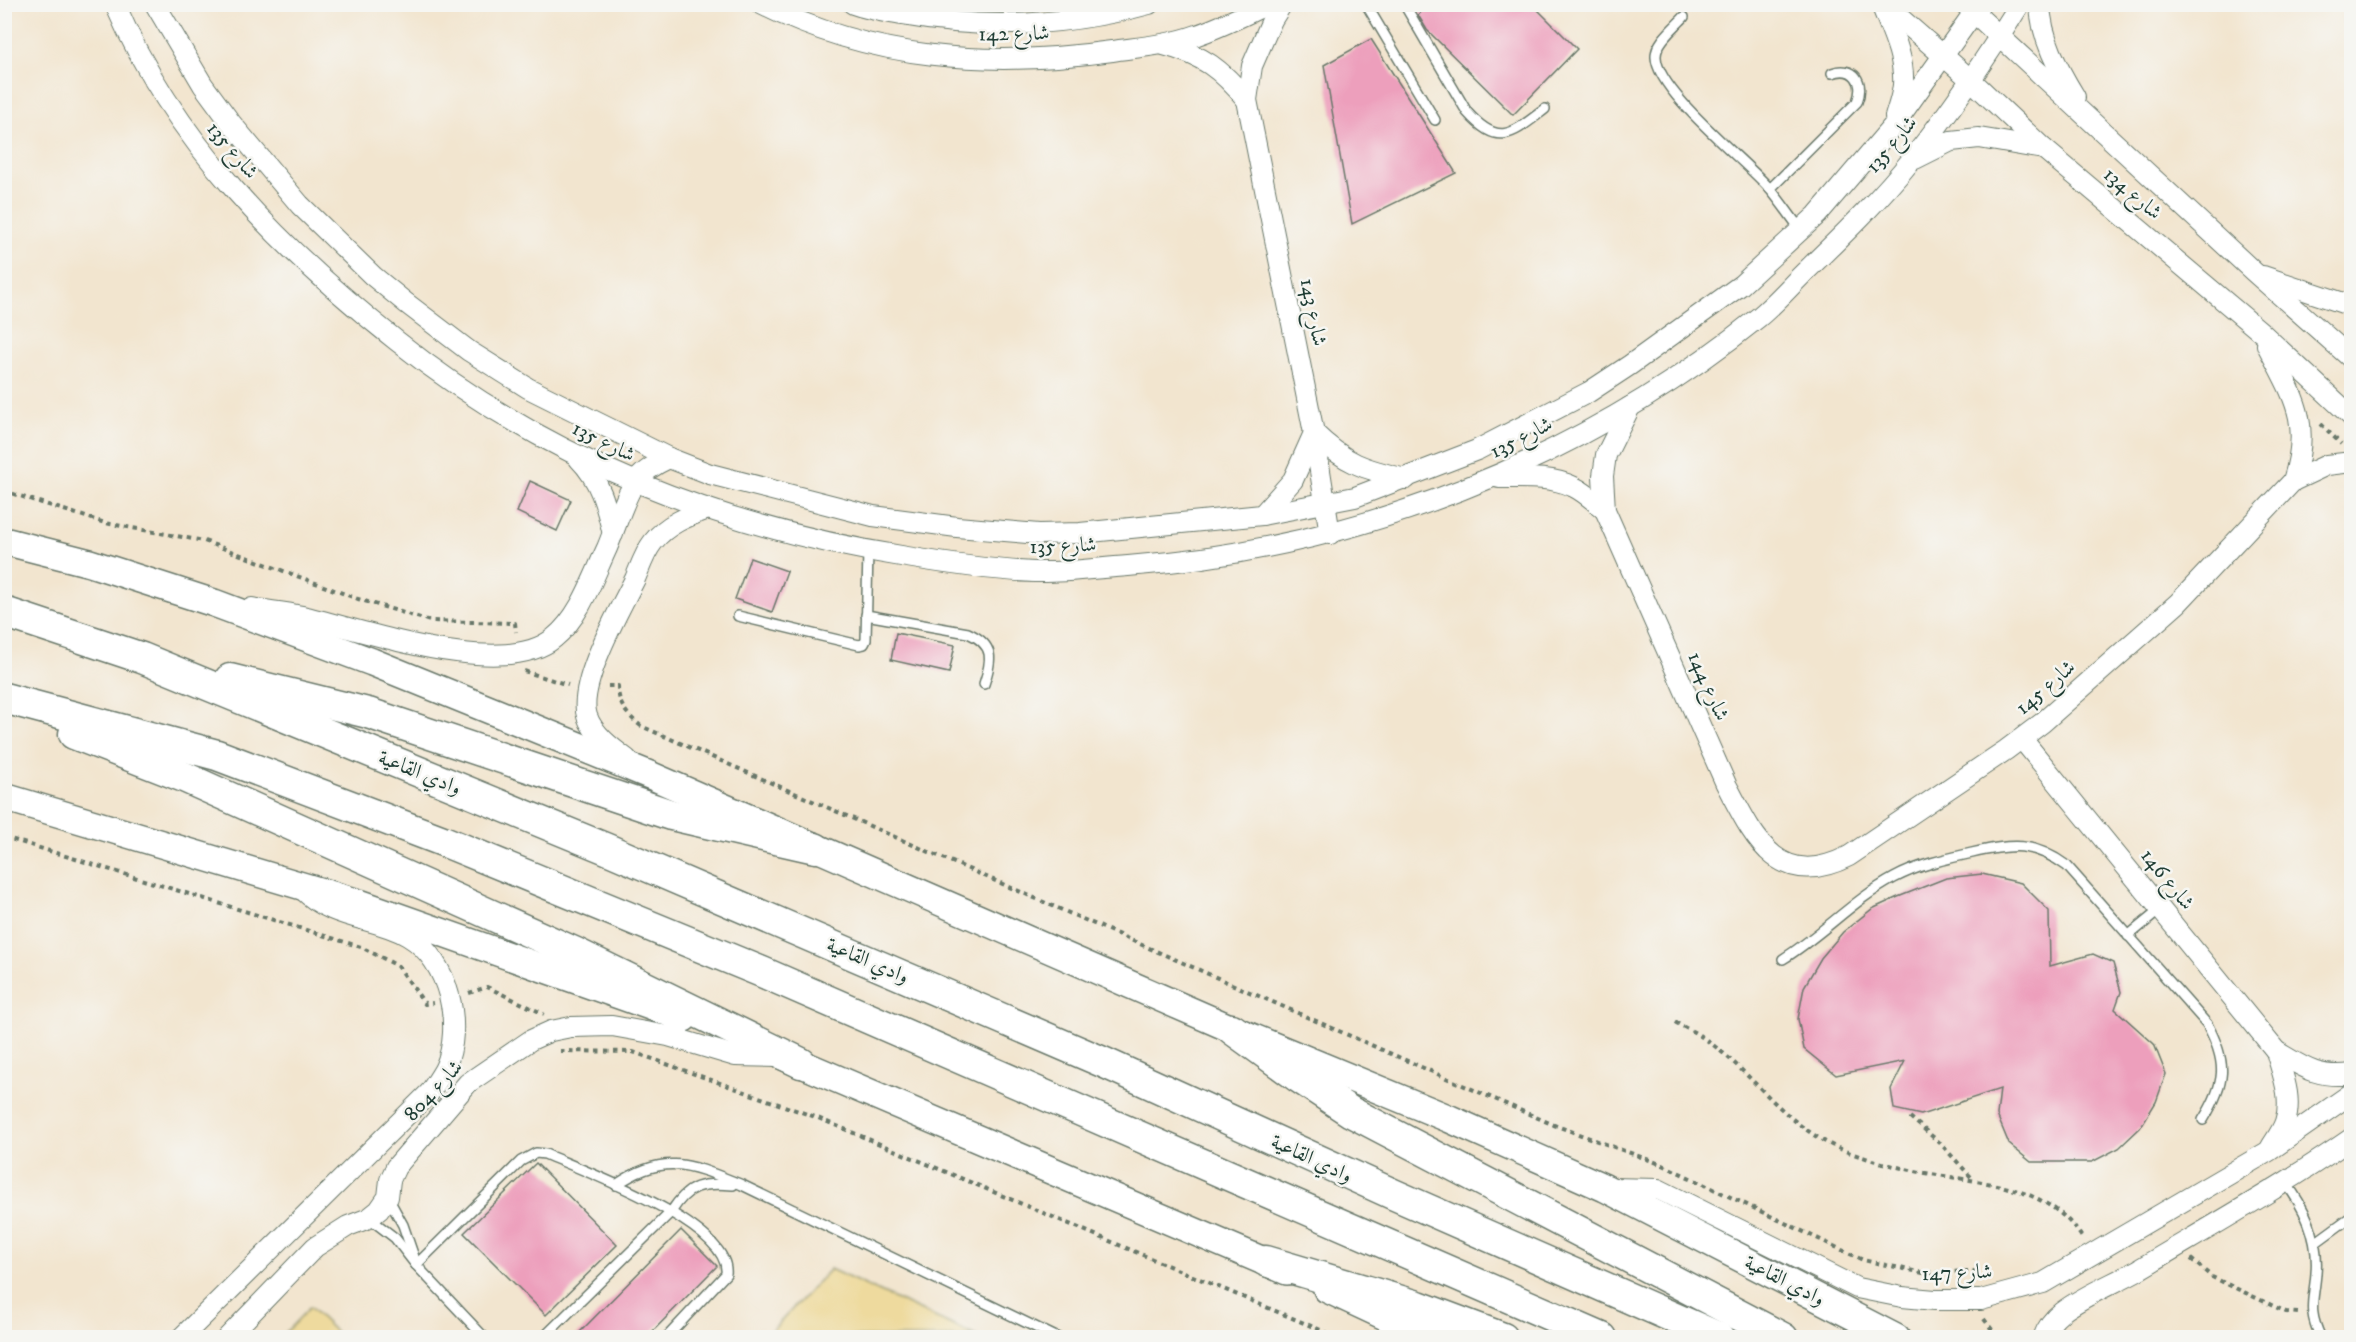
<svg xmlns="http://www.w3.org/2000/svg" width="2356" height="1342" font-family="'IM FELL DW Pica',Amiri,serif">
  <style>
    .sand { fill: #eeda9e; stroke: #868c69; stroke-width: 1.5 }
    .building { fill: #ed9fbc }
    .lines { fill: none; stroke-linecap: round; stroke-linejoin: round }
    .lane-casing { stroke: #69786a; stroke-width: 12 }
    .street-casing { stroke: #69786a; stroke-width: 22 }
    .secondary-casing { stroke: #69786a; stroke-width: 30 }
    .primary-casing { stroke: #69786a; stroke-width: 33 }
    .path { stroke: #69786a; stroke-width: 4; stroke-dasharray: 4.5 4.5; stroke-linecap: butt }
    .lane { stroke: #fff; stroke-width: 9 }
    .street { stroke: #fff; stroke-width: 20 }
    .secondary { stroke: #fff; stroke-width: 27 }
    .primary { stroke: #fff; stroke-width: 30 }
    .labels { text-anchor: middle; stroke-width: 5; stroke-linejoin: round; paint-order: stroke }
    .street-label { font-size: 21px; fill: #1f3d34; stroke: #f6f6f2 }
  </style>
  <rect width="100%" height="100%" fill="#f6f6f2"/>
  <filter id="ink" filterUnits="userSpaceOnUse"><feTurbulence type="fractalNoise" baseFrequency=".0167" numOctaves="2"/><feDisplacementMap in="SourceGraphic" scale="12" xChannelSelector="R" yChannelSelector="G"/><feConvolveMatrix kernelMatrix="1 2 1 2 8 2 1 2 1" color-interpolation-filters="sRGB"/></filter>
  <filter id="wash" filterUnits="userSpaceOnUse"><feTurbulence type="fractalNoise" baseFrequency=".008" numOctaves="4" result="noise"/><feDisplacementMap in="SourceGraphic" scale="24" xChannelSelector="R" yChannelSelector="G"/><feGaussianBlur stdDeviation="1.35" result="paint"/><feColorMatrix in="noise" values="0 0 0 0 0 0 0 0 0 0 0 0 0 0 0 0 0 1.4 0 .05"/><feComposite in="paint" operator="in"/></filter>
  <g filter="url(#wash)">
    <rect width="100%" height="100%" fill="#f2e5cf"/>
    <g class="sand">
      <path d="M830,1269L978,1337H766Z"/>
      <path d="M310,1307L341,1337H281Z"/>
    </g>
    <g id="blocks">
      <g class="building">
        <path d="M1428,4H1532L1577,49L1513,115L1427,30L1418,15Z"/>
        <path d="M1371,39L1456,173L1352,224L1324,65Z"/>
        <path d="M530,481L571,500L557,531L517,512Z"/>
        <path d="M750,558L787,571L772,612L735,599Z"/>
        <path d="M896,633L955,645L949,673L891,660Z"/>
        <path d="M1982,874L2021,883L2049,911L2050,966L2093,954L2113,963L2121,992L2115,1009L2154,1044L2166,1074L2156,1102L2140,1128L2119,1148L2092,1162H2031L2009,1144L1997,1115L2000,1089L1921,1115L1894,1109L1891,1089L1905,1061L1836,1075L1804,1049L1798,1019L1804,987L1821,958L1843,932L1872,909L1898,897L1946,878Z"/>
        <path d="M536,1163L617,1245L546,1315L464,1233Z"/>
        <path d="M681,1230L717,1266L646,1338H574Z"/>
      </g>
    </g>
  </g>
  <g filter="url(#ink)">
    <use href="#blocks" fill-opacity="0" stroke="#69786a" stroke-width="1.5"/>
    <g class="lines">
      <g class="lane-casing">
        <g id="lane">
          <path d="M1366,4L1435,120"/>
          <path d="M1404,4L1467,112C1499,148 1512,134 1545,109"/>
          <path d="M1684,17C1675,27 1655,43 1656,57C1657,92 1746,161 1770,189C1781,202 1791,217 1801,230"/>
          <path d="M1770,189L1857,102C1865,82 1854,65 1832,73"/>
          <path d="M866,615L968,633C995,645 992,660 984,684"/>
          <path d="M738,616L859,645L864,644L866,640L868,551"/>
          <path d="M2128,936L2161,909"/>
          <path d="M1783,959C1822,935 1853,900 1894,878C1918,865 1945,859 1972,853C2012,844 2033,841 2067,866L2207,1024C2228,1063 2226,1083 2203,1120"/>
          <path d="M2285,1182C2306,1209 2319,1239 2316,1273C2314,1301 2307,1309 2321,1338"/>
          <path d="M616,1185C665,1151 692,1165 742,1185L1058,1338"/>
          <path d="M388,1198L403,1225L414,1257"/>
          <path d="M369,1218L395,1238L416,1265L485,1338"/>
          <path d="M2315,1243L2352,1216"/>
          <path d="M416,1265L521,1161L536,1153L545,1154C584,1171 732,1225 726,1274L666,1338"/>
          <path d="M543,1338L671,1212C688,1185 702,1182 733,1185"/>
        </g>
      </g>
      <g class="street-casing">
        <g id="street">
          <path d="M115,4C174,142 281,249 397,341C544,459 721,528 907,557C949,564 992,570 1034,572C1065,573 1097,568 1128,566C1357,549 1579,462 1759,317C1777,302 1792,284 1809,268C1845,233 1882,197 1913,158C1952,109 1987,57 2020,4"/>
          <path d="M155,4L203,85L231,123L300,205L373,276L406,303L469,351L528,388L669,458L710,474L873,516L957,527L1039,534L1080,533L1262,515L1355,497L1477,450L1589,392L1630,365L1741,285L1817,215L1893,126L1980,4"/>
          <path d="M761,4C872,60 990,68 1112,51C1140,47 1170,45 1197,35C1221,27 1244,15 1268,4"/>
          <path d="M853,4C869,10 886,12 902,15C984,30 1068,26 1149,4"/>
          <path d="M1282,4L1272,20L1252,66L1247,100L1314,433L1330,534"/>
          <path d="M1881,4C1891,30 1905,57 1903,85C1902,96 1898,107 1895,117"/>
          <path d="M1884,4L1971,80L2044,149L2261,332L2352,417"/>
          <path d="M2040,4C2041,38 2058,69 2075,97"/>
          <path d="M1967,6L2254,272L2352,359"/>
          <path d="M1164,45C1203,55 1221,69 1247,100"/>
          <path d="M1915,159L1951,141L1979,138L2044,149"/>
          <path d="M2263,276L2352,306"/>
          <path d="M2267,345C2294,398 2312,421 2293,481"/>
          <path d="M1630,407L1606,455L1603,476L1605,510L1726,784C1754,838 1778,892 1849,856L2006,750L2042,723L2178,603L2293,481L2327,465L2352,462"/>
          <path d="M579,459C600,480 606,505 613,534"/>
          <path d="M1499,478C1524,478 1551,476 1574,487C1585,492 1595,502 1605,510"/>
          <path d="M1262,515L1293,480L1314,433C1346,464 1364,469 1406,479"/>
          <path d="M252,608C268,611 285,612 302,616C361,629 503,681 554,638C580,617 593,578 607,548C614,532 626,493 636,481C645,470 656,464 669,458"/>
          <path d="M2022,739L2276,1051C2303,1067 2318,1079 2352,1074"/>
          <path d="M627,759C612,748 593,734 587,716C577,684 620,609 635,579C640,567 645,552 653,542C667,524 688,516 708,509"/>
          <path d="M2271,1147C2276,1139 2282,1131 2285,1122C2293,1098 2282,1073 2276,1051"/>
          <path d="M1610,1188L1658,1189L1857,1288L1902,1297L1935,1300H1981L2043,1283L2269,1151L2352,1093"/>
          <path d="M181,1338L430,1092C435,1084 441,1076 445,1068C464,1026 449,960 408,936C373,916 334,921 303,890"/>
          <path d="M227,1338L315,1247L348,1226L369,1218L379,1210L388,1197L390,1180L396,1167L468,1083L531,1040L551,1031L571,1027L612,1026L668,1036L735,1056L779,1057"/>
          <path d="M2043,1338C2047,1327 2053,1319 2062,1312C2084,1295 2113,1284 2138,1270C2210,1227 2283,1186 2352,1138"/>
        </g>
      </g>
      <g class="secondary-casing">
        <g id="secondary">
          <path d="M4,541L90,563L214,603L372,662L652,776L1232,1029L1450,1119L1605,1188L1896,1338"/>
          <path d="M4,797L359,903L684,1018"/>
          <path d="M781,1055L1287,1271"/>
          <path d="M1327,1289L1432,1338"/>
        </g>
      </g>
      <g class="primary-casing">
        <g id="primary">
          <path d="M4,612L142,658L607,849L1105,1063L1395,1195L1720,1338"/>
          <path d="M230,679L368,713L671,815L815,848"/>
          <path d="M4,698L217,755L443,841L762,972L1602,1338"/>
          <path d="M74,734L184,777L576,953L801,1063"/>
          <path d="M1232,1029L1298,1077L1351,1112L1783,1338"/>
          <path d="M1266,1261L1418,1306L1503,1338"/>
        </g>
      </g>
      <g class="path">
        <path d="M2321,424L2341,444"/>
        <path d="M4,491L105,523L204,541L358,599L430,621L515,623L516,632"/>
        <path d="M524,671L568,685"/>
        <path d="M608,686H618C618,705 627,715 641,726L1554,1125L1663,1165L1863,1260L1923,1273L1974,1271L1975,1280"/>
        <path d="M4,837L361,947L398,966L425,1004L433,1003"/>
        <path d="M469,993L487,987L544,1014"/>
        <path d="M1675,1022C1683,1027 1691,1030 1699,1035C1753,1070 1783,1127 1845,1151C1870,1160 1895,1167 1920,1172C1979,1183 2048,1183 2083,1239"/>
        <path d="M560,1051L633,1052L818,1118L1323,1331L1333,1338"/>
        <path d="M1910,1117L1940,1143L1972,1178"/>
        <path d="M2191,1259L2212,1277L2286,1312L2298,1313"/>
        <path d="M1984,1319L1993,1331L2002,1338"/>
      </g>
      <use href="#lane" class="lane"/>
      <use href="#street" class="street"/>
      <use href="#secondary" class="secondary"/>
      <use href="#primary" class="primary"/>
    </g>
  </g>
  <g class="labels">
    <g class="street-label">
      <text transform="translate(1014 33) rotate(-1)" y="7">شارع 142</text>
      <text transform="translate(1891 144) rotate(-50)" y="7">شارع 135</text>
      <text transform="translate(233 150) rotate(50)" y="7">شارع 135</text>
      <text transform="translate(2133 193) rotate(40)" y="7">شارع 134</text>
      <text transform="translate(1314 312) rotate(79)" y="7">شارع 143</text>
      <text transform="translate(1521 437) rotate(-27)" y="7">شارع 135</text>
      <text transform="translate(604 441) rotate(26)" y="7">شارع 135</text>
      <text transform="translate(1063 545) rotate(-2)" y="7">شارع 135</text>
      <text transform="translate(1709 686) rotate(66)" y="7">شارع 144</text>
      <text transform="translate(2045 687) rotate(-41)" y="7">شارع 145</text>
      <text transform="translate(420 772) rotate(22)" y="7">وادي القاعية</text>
      <text transform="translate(2168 879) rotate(51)" y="7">شارع 146</text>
      <text transform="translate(868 960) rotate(23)" y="7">وادي القاعية</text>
      <text transform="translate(433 1090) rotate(-47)" y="7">شارع 804</text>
      <text transform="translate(1312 1158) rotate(25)" y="7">وادي القاعية</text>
      <text transform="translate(1957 1272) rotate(-2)" y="7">شارع 147</text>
      <text transform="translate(1785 1280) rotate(27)" y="7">وادي القاعية</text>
    </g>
  </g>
  <rect width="2356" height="1342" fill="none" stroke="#f6f6f2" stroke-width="24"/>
</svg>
